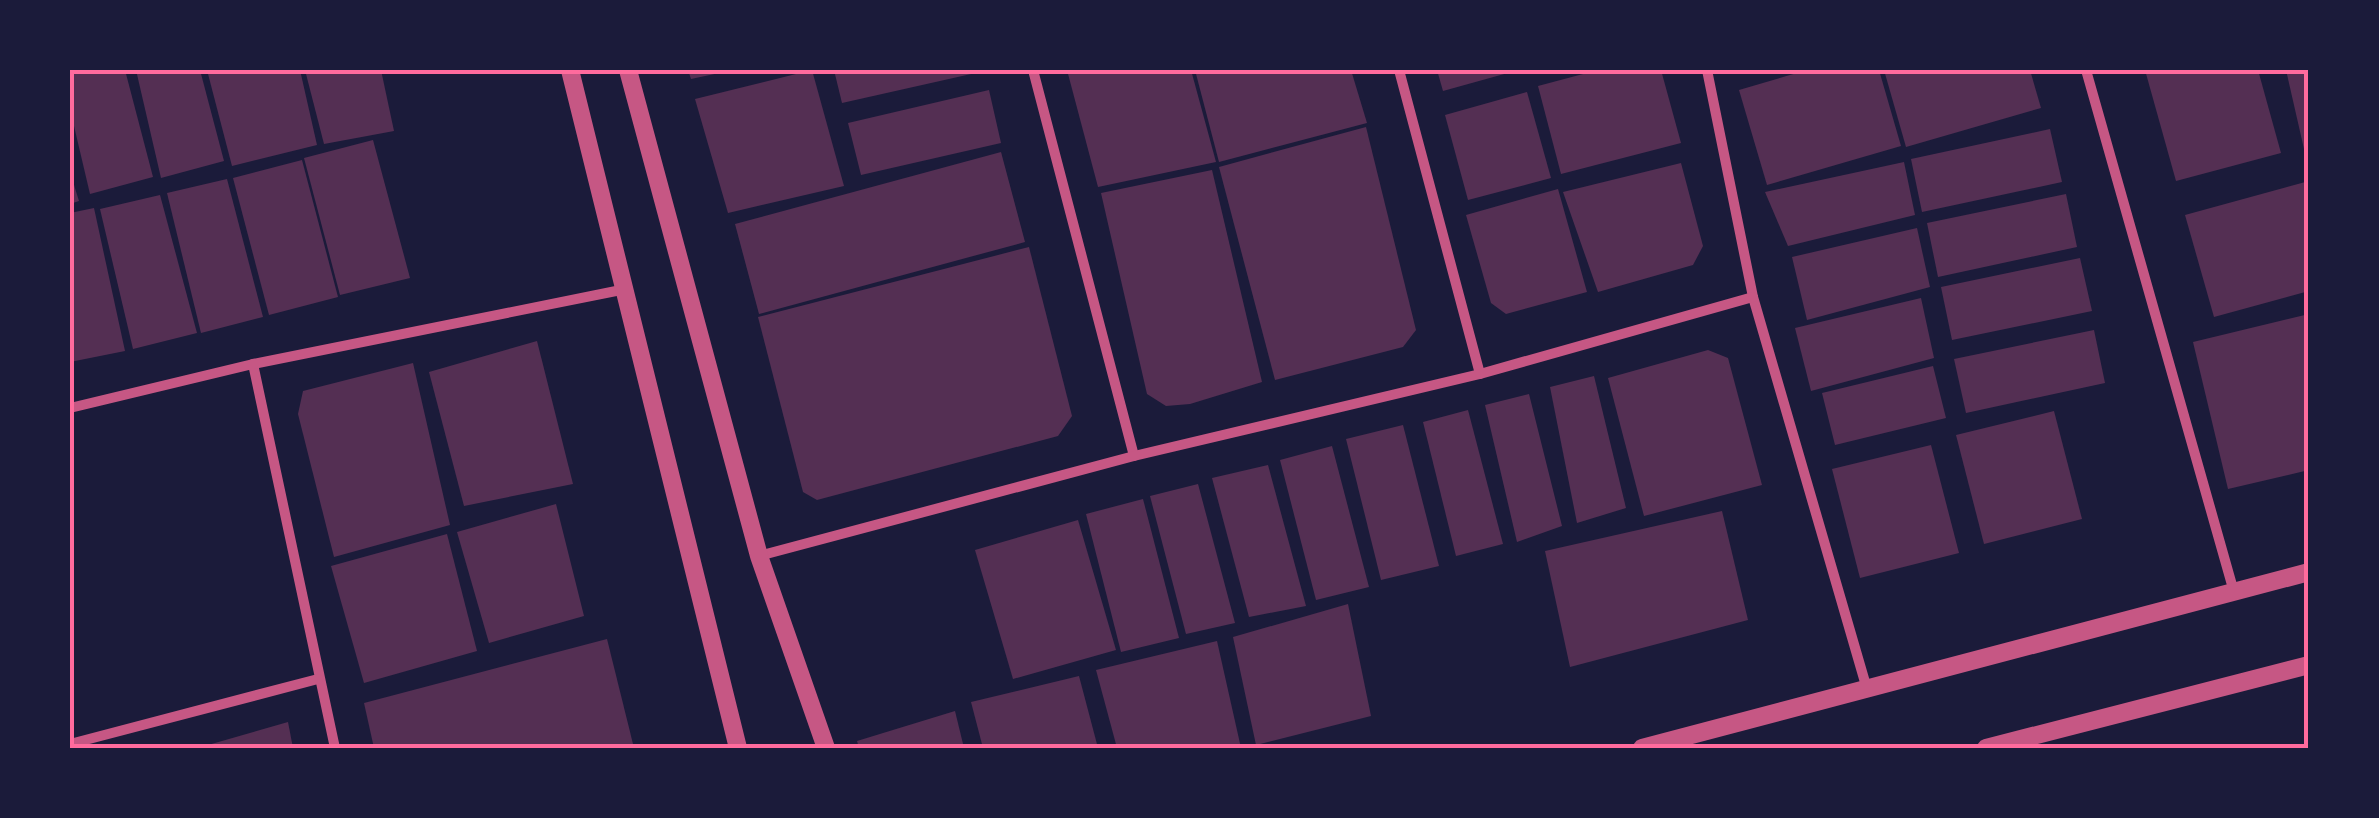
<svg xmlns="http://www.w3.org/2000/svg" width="2379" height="818" font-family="'Nunito Sans',sans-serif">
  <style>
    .building { fill: #542f53 }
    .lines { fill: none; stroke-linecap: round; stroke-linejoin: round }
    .minor { stroke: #c65784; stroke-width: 10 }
    .tertiary { stroke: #c65784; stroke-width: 18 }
    .neatline { fill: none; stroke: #ff6b9d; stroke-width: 4 }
  </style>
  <rect width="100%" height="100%" fill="#1b1b3a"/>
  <g class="building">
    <path d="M70,70H125L153,177L90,194L70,109Z"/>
    <path d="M136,70H200L224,161L161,178Z"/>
    <path d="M207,70H300L317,145L232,166Z"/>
    <path d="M305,70H381L394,131L324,144Z"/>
    <path d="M688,70H724V72L691,79Z"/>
    <path d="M812,70L844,186L728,213L695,99Z"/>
    <path d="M834,70H980V72L842,103Z"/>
    <path d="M1067,70H1191L1216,162L1098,187Z"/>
    <path d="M1195,70H1351L1367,123L1219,162Z"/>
    <path d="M1437,70H1515V71L1443,91Z"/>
    <path d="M1598,70H1661L1681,143L1561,174L1538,86Z"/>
    <path d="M1807,70H1879L1901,146L1767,185L1739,90Z"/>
    <path d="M1884,70H2030L2041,108L1906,147Z"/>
    <path d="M2145,70H2258L2281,153L2176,181Z"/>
    <path d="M2286,70H2309V148L2304,149Z"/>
    <path d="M989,90L1001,143L861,175L848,123Z"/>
    <path d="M1527,92L1551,178L1468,200L1445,115Z"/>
    <path d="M1366,127L1416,330L1403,347L1275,380L1219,167Z"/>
    <path d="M2050,129L2062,182L1922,212L1911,159Z"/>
    <path d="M373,140L410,278L340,295L304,158Z"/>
    <path d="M1001,152L1025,242L759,314L735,224Z"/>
    <path d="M302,160L338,297L269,315L233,178Z"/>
    <path d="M1904,162L1915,215L1788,246L1765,192Z"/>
    <path d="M1681,163L1703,246L1693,265L1598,292L1563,192Z"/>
    <path d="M1212,170L1262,382L1190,404L1166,406L1147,394L1101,193Z"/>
    <path d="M70,172L79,201L70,204Z"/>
    <path d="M227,179L263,317L201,333L167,193Z"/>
    <path d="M2309,181V291L2214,317L2185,215Z"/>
    <path d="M1558,189L1587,292L1506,314L1491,303L1466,215Z"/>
    <path d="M2066,194L2077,247L1938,277L1927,223Z"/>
    <path d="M160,195L197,333L133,349L100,209Z"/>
    <path d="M94,208L125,351L70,362V213Z"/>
    <path d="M1917,228L1930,287L1807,320L1792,257Z"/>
    <path d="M1029,247L1072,416L1058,436L817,500L803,492L758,317Z"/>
    <path d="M2080,258L2092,311L1952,340L1941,287Z"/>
    <path d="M1921,298L1934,358L1811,391L1795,328Z"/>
    <path d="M2309,314V470L2228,489L2193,342Z"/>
    <path d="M2094,330L2105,383L1966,413L1954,359Z"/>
    <path d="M537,341L573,484L464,506L429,372Z"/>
    <path d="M1708,350L1728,358L1762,485L1644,516L1608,378Z"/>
    <path d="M413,363L450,525L334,557L298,414L303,391Z"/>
    <path d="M1933,366L1946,418L1835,445L1822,393Z"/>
    <path d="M1594,376L1626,508L1577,523L1550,387Z"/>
    <path d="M1529,394L1562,526L1517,542L1485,405Z"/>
    <path d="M1468,410L1503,544L1456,556L1423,422Z"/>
    <path d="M2054,411L2082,519L1984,544L1956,435Z"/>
    <path d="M1403,425L1439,566L1381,580L1346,439Z"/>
    <path d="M1931,445L1959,553L1860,578L1832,469Z"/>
    <path d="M1332,446L1369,587L1316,600L1280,460Z"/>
    <path d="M1268,465L1306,606L1249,617L1212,478Z"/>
    <path d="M1198,484L1235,623L1186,634L1150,496Z"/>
    <path d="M1143,499L1179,638L1121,652L1086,514Z"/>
    <path d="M556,504L584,616L489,643L457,532Z"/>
    <path d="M1722,511L1748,620L1570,667L1545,551Z"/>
    <path d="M1078,520L1116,650L1013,679L975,550Z"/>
    <path d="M447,534L477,651L364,683L331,566Z"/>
    <path d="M1348,604L1371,716L1256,745L1233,637Z"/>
    <path d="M607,639L634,748H374L364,703Z"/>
    <path d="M1217,641L1241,748H1117L1096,670Z"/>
    <path d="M1079,676L1098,748H983L971,702Z"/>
    <path d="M955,711L964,748H859L857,741Z"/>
    <path d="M288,722L293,748H201V747Z"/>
  </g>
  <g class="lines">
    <g class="minor">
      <path d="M1033,70L1134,456"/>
      <path d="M1399,70L1480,374"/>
      <path d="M1707,70L1753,297L1867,689"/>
      <path d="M2086,70L2234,592"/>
      <path d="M253,364L335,748"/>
      <path d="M70,408L253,364L626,289"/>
      <path d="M759,556L1134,456L1480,374L1753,297"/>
      <path d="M70,744L318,679"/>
    </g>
    <g class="tertiary">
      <path d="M570,70L738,748"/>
      <path d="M628,70L759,556L826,748"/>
      <path d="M1642,748L2309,572"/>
      <path d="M1986,748L2309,665"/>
    </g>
  </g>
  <rect width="2379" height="818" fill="none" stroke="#1b1b3a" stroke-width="145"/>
  <rect x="72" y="72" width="2234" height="674" class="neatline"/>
</svg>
